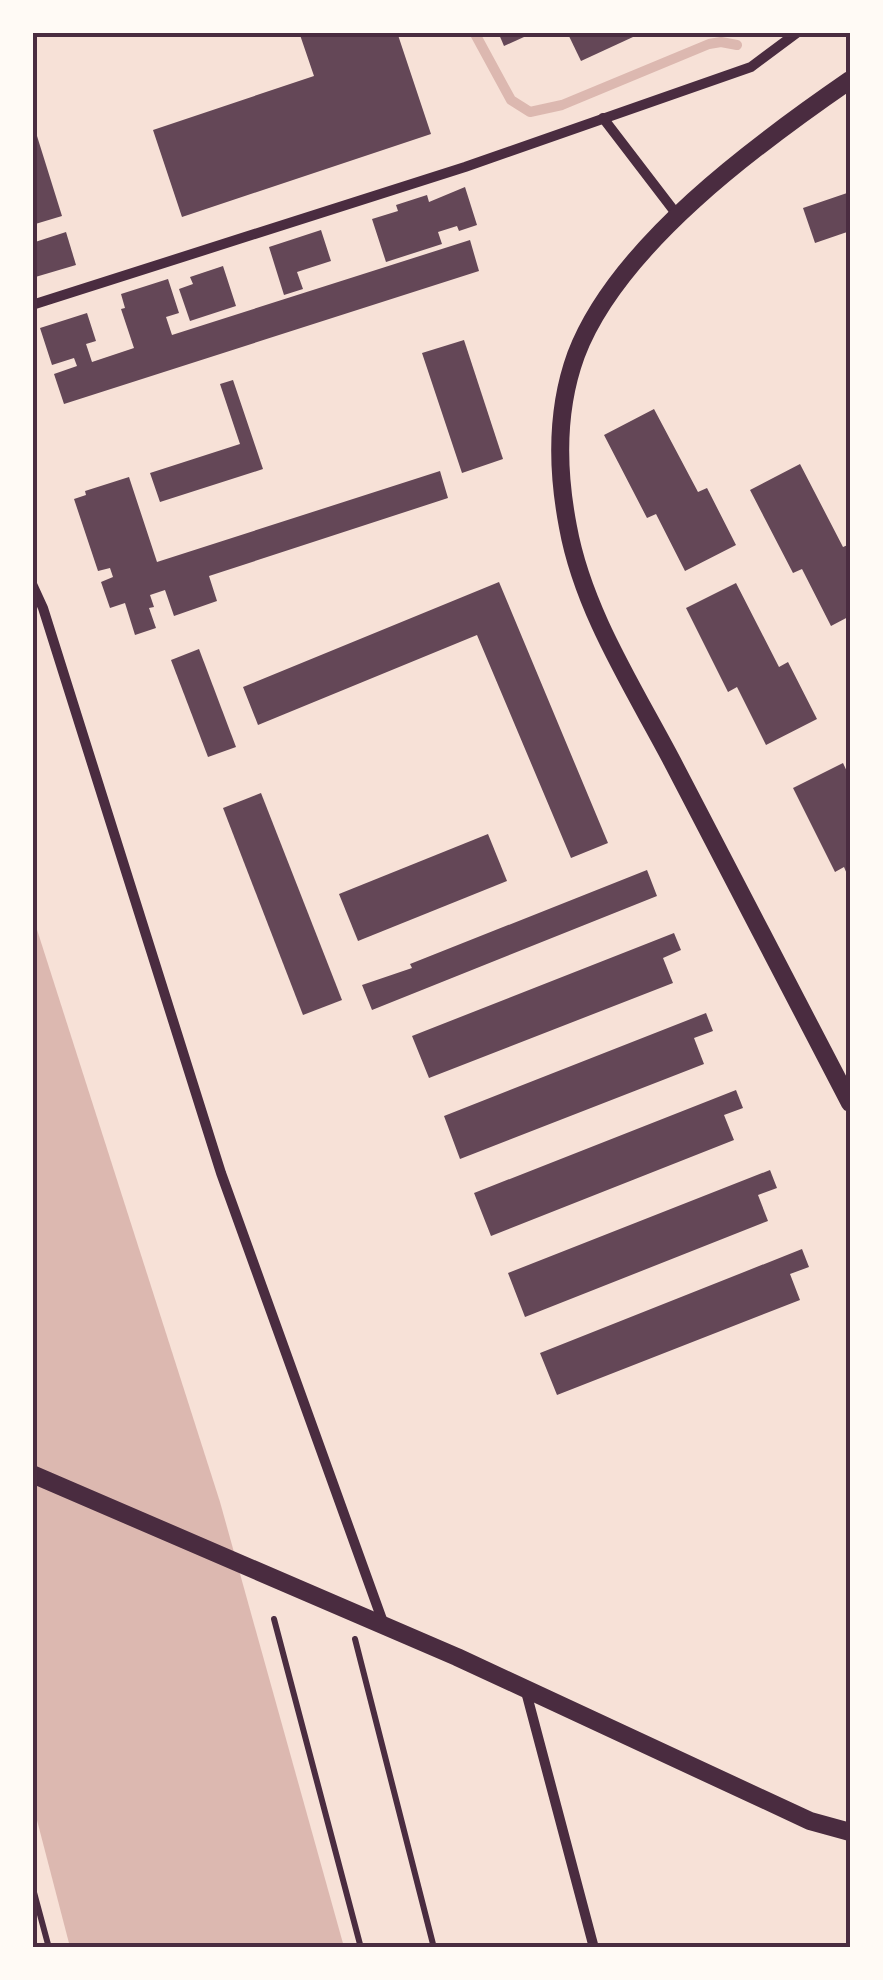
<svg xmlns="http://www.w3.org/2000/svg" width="883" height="1980" font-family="Literata,serif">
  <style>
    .water { fill: #dcb8b0 }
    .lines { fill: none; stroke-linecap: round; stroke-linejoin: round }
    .stream { stroke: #dcb8b0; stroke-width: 10 }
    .building { fill: #644757 }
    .path { stroke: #4a2c40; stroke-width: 6 }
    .minor { stroke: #4a2c40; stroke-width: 10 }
    .tertiary { stroke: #4a2c40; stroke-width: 18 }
    .neatline { fill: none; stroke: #4a2c40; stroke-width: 4 }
  </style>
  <rect width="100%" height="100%" fill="#f7e1d7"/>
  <path class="water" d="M32,914L220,1502L344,1947H70L32,1801Z"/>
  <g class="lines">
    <path class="stream" d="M474,32L511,100L530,112L562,105L709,44L721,42L737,45"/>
  </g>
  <g class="building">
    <path d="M299,32H397L431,134L182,217L153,130L314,76Z"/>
    <path d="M498,32H535L504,46Z"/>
    <path d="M567,32H630L633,37L581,61Z"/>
    <path d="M32,120L62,216L32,225Z"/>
    <path d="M465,187L477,225L459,231L457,226L438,232L442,244L386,262L372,219L398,211L396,205L427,195L429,202Z"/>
    <path d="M850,192V231L815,243L803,208Z"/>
    <path d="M321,230L331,261L297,272L303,289L284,295L269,247Z"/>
    <path d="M66,232L76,265L32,278V243Z"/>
    <path d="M470,240L479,271L64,404L54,374L77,366L74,358L52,365L40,328L87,313L96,341L86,344L92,362L134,348L121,309L125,308L121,294L168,279L179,313L166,317L172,335Z"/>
    <path d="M223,266L236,306L190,321L179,289L193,284L190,277Z"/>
    <path d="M464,340L503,459L462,473L422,353Z"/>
    <path d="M233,380L263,469L160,502L150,473L240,444L220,384Z"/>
    <path d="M654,409L698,492L707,488L736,545L685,571L656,514L647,518L604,435Z"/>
    <path d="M800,464L843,547L850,544V616L831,626L802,569L793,573L750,490Z"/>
    <path d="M440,471L448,498L209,576L217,601L174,616L165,590L150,595L154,607L149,608L156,628L135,635L125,603L110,608L101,582L113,577L110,568L98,571L74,499L86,495L85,491L129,477L157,562Z"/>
    <path d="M499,582L608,843L571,858L477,635L258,725L243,687Z"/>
    <path d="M736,583L779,667L788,662L817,719L766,745L737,687L728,692L686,608Z"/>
    <path d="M199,649L236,747L208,757L171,660Z"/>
    <path d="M843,763L850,778V881L844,867L835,872L793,788Z"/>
    <path d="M261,793L342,1000L303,1015L223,808Z"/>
    <path d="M488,834L507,881L358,941L339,894Z"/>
    <path d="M647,870L657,896L372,1010L362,985L412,968L410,964Z"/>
    <path d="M674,933L681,950L663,958L673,983L429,1078L412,1036Z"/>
    <path d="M706,1013L713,1031L694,1038L704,1064L460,1159L444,1116Z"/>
    <path d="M736,1090L743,1108L724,1115L734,1140L491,1236L474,1193Z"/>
    <path d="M770,1170L777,1188L758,1195L768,1221L525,1317L508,1273Z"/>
    <path d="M802,1249L809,1267L790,1274L800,1300L557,1395L540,1353Z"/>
  </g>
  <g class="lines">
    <g class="path">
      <path d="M274,1619L361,1948"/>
      <path d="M355,1639L434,1948"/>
      <path d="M32,1885L49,1948"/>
    </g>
    <g class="minor">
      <path d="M603,118L678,216"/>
      <path d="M32,305L465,167L751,67L798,32"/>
      <path d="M32,584L43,608L221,1173L384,1625"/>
      <path d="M525,1688L594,1948"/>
    </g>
    <g class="tertiary">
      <path d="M850,80C757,144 617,246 576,355C556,410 557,470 568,527C583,610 633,687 672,761C731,875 791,989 850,1103"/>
      <path d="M32,1474L457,1657L810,1821L850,1832"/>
    </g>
  </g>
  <rect width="883" height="1980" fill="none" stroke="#fffaf5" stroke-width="70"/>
  <rect x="35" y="35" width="813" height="1910" class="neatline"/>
</svg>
